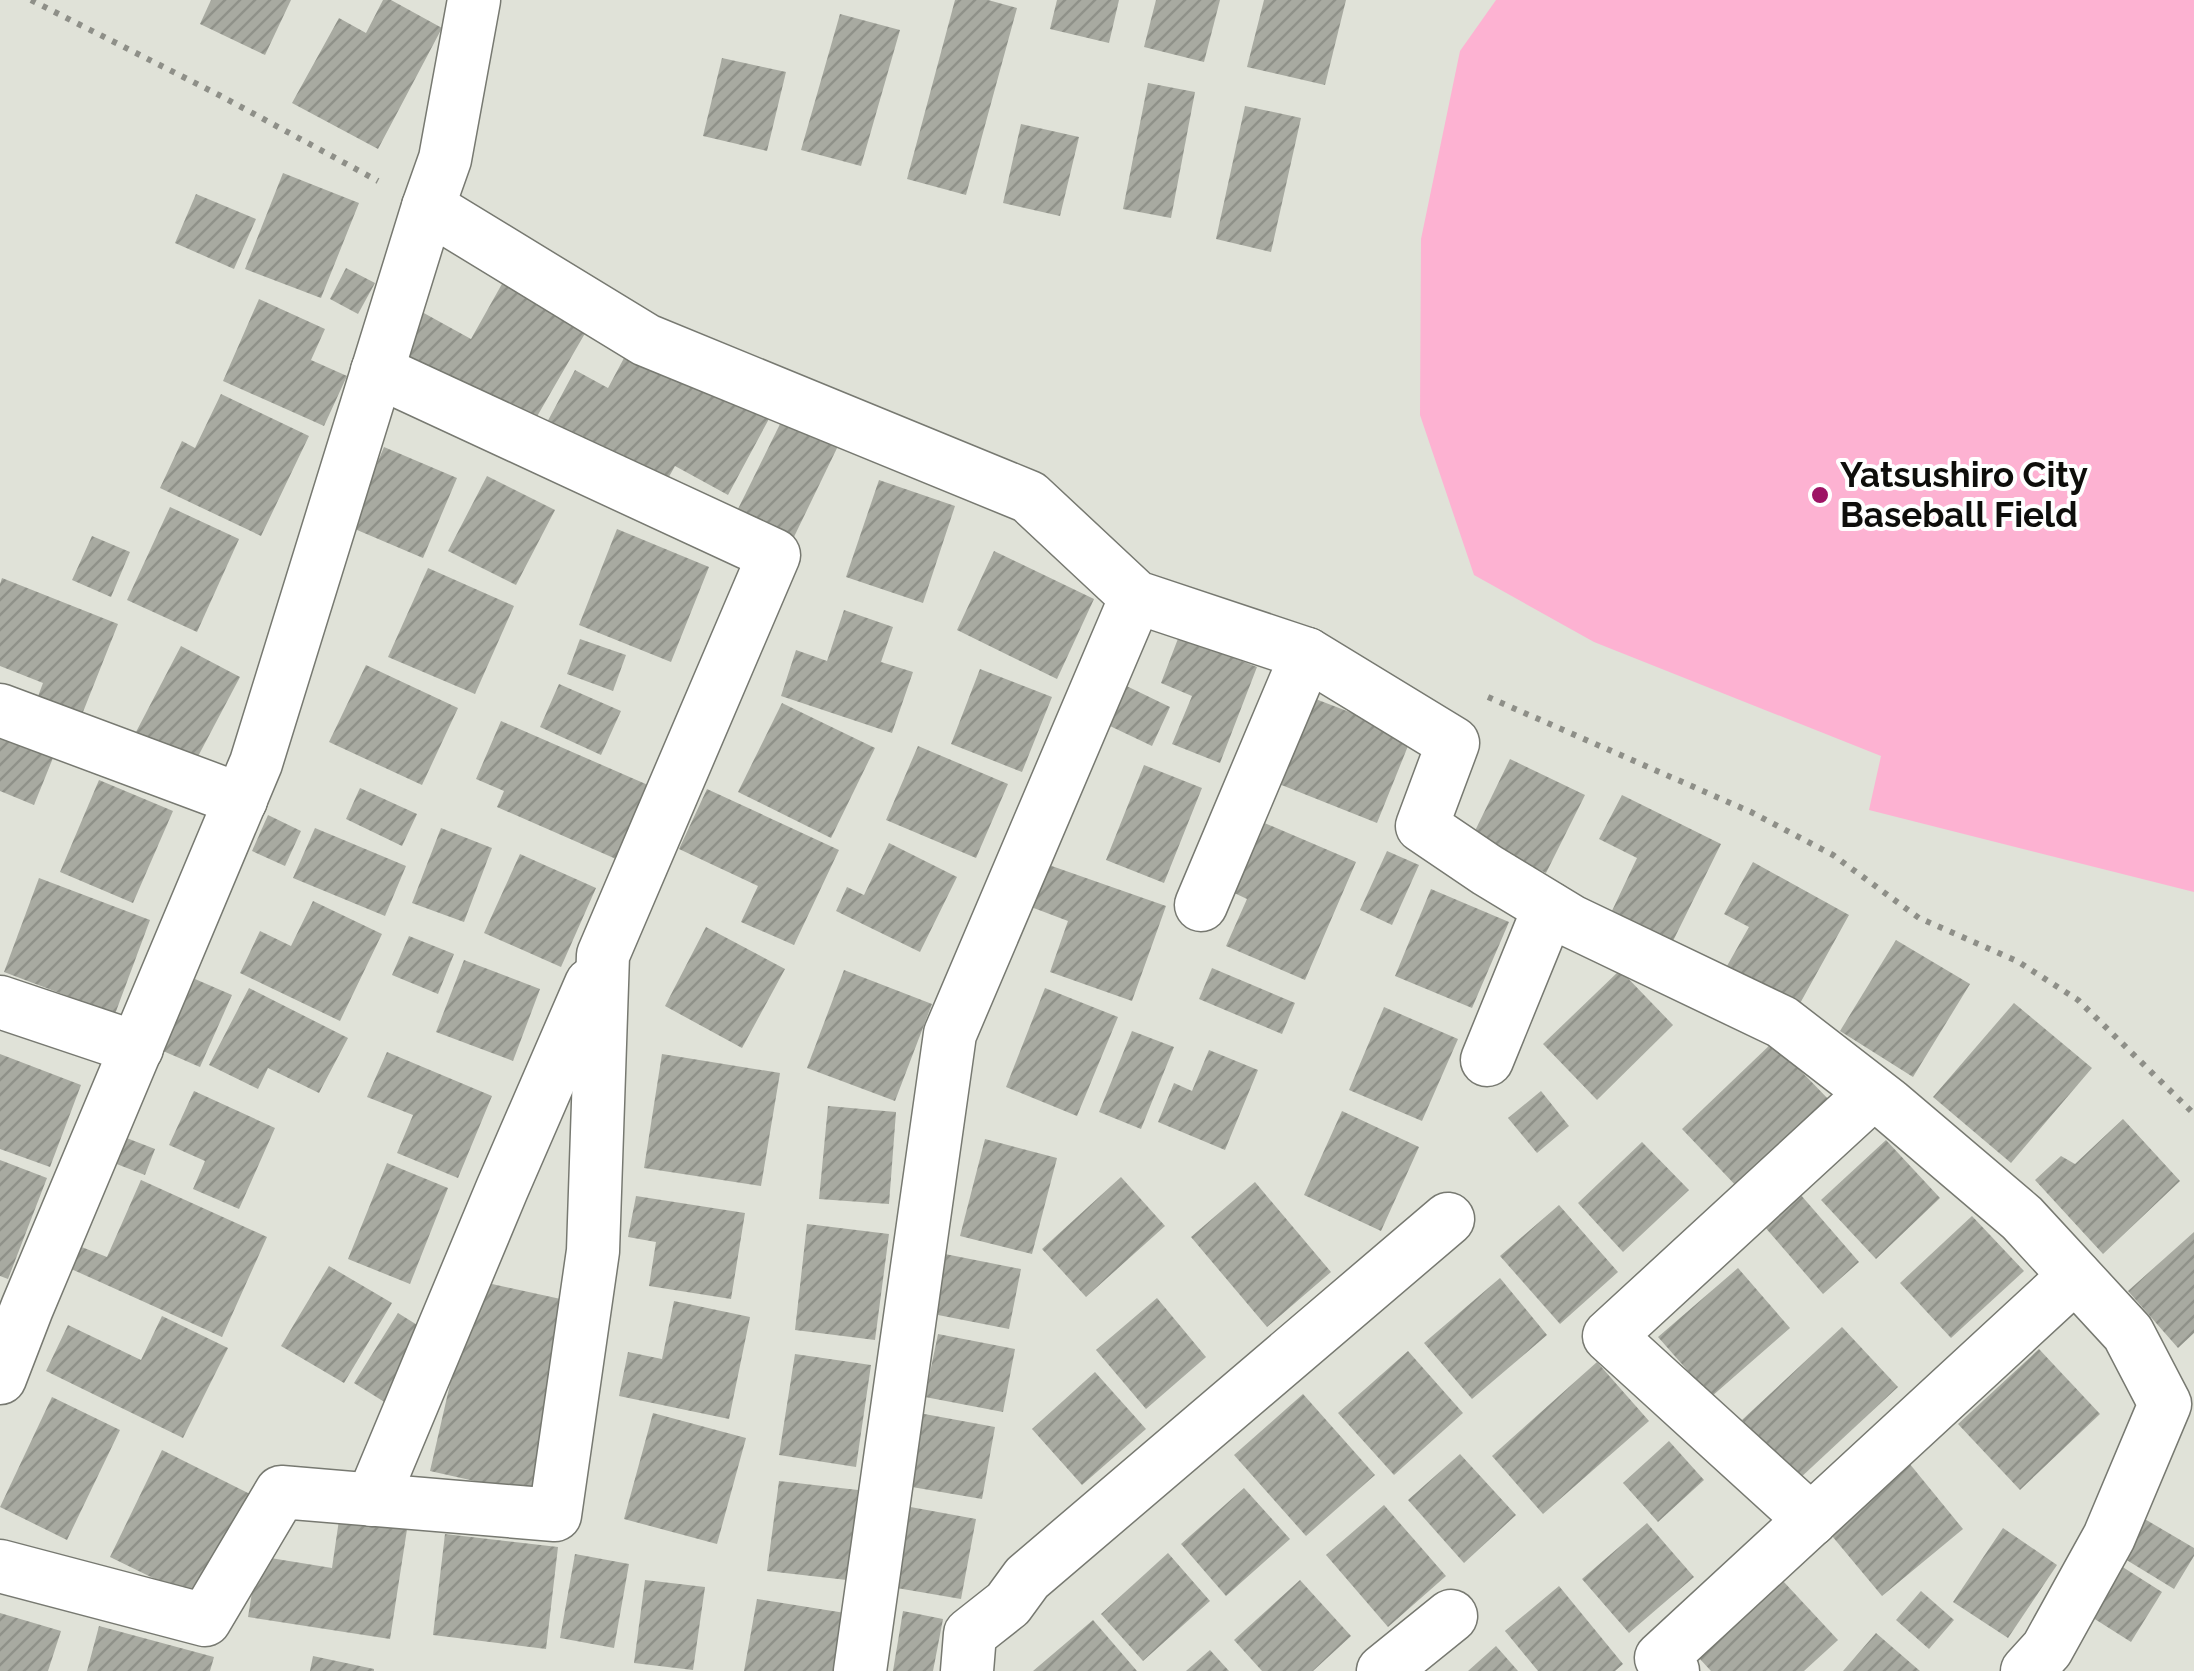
<svg xmlns="http://www.w3.org/2000/svg" width="2194" height="1671" font-family="Raleway,sans-serif">
  <style>
    .green { fill: #fdb2d2 }
    .building { fill: url(#building-hatch) }
    .lines { fill: none; stroke-linecap: round; stroke-linejoin: round }
    .minor-casing { stroke: #777971; stroke-width: 55 }
    .path { stroke: #8e8f88; stroke-width: 6; stroke-dasharray: 5 8; stroke-linecap: butt }
    .minor { stroke: #fff; stroke-width: 52 }
    .poi-dot { fill: #9d1464; stroke: #fff; stroke-width: 4 }
    .labels { text-anchor: middle; stroke-width: 8; stroke-linejoin: round; paint-order: stroke }
    .poi-label { font-size: 35px; font-weight: bold; fill: #0e0e0b; stroke: #fff; text-anchor: start }
  </style>
  <defs>
    <pattern id="building-hatch" width="6" height="6" patternUnits="userSpaceOnUse" patternTransform="scale(2.5)"><rect width="6" height="6" fill="#a8aaa1"/><path d="M-1 1l2-2M0 6l6-6M5 7l2-2" fill="none" stroke="#8f9189"/></pattern>
  </defs>
  <rect width="100%" height="100%" fill="#e0e2d8"/>
  <path class="green" d="M1496,0H2194V892L1869,810L1881,756L1594,642L1474,575L1420,415L1421,239L1460,51Z"/>
  <g class="building">
    <path d="M211,0H291L265,55L200,24Z"/>
    <path d="M383,0H391L442,28L378,149L292,103L339,18L366,33Z"/>
    <path d="M955,0H988L1017,8L966,195L907,179Z"/>
    <path d="M1057,0H1119L1109,43L1050,29Z"/>
    <path d="M1156,0H1220L1204,62L1144,47Z"/>
    <path d="M1264,0H1346L1325,85L1247,67Z"/>
    <path d="M840,14L900,30L861,166L801,150Z"/>
    <path d="M722,58L786,72L767,151L703,136Z"/>
    <path d="M1148,83L1195,92L1171,218L1123,209Z"/>
    <path d="M1245,106L1301,118L1271,252L1216,239Z"/>
    <path d="M1021,124L1079,137L1060,216L1003,203Z"/>
    <path d="M283,173L359,203L321,298L245,269Z"/>
    <path d="M196,194L256,219L234,269L175,243Z"/>
    <path d="M346,268L375,283L358,314L330,299Z"/>
    <path d="M507,275L591,323L528,432L396,357L422,312L471,339Z"/>
    <path d="M259,299L325,329L311,360L347,376L324,426L223,381Z"/>
    <path d="M632,343L770,417L728,495L675,466L661,491L544,428L575,370L608,388Z"/>
    <path d="M221,394L309,436L261,536L160,488L182,441L195,448Z"/>
    <path d="M784,416L839,444L792,541L736,513Z"/>
    <path d="M384,447L457,478L423,558L350,527Z"/>
    <path d="M487,476L555,510L516,585L448,551Z"/>
    <path d="M879,480L955,506L923,603L846,577Z"/>
    <path d="M170,507L239,539L197,632L127,600Z"/>
    <path d="M617,529L709,567L671,662L579,625Z"/>
    <path d="M92,536L130,552L111,597L72,580Z"/>
    <path d="M994,551L1094,599L1057,679L957,630Z"/>
    <path d="M428,568L514,606L475,694L388,657Z"/>
    <path d="M2,578L118,624L81,717L37,699L43,683L0,666V584Z"/>
    <path d="M844,610L893,627L881,662L913,672L892,733L781,696L796,650L827,661Z"/>
    <path d="M1179,636L1257,667L1220,763L1172,744L1192,696L1161,683Z"/>
    <path d="M580,639L626,655L613,691L567,674Z"/>
    <path d="M181,646L240,677L195,762L136,732Z"/>
    <path d="M366,665L458,708L422,785L329,742Z"/>
    <path d="M980,669L1052,697L1022,772L951,744Z"/>
    <path d="M1110,678L1170,707L1152,746L1091,717Z"/>
    <path d="M559,684L621,711L601,755L540,727Z"/>
    <path d="M1313,698L1412,736L1377,823L1279,784Z"/>
    <path d="M782,703L875,748L831,838L738,792Z"/>
    <path d="M501,721L648,785L616,859L497,807L504,791L476,779Z"/>
    <path d="M0,731L55,753L34,805L0,791Z"/>
    <path d="M918,746L1008,784L976,858L886,820Z"/>
    <path d="M1510,759L1585,795L1546,873L1472,837Z"/>
    <path d="M1144,765L1202,788L1164,883L1106,860Z"/>
    <path d="M99,780L173,811L133,903L60,872Z"/>
    <path d="M360,788L417,814L402,846L346,819Z"/>
    <path d="M707,789L839,850L794,945L741,922L758,886L679,849Z"/>
    <path d="M1622,795L1721,844L1672,943L1611,913L1637,858L1599,839Z"/>
    <path d="M268,815L301,831L285,866L252,851Z"/>
    <path d="M1260,821L1356,862L1305,980L1226,946L1247,899L1230,891Z"/>
    <path d="M315,828L406,866L385,916L293,878Z"/>
    <path d="M441,828L492,848L464,922L412,903Z"/>
    <path d="M889,843L957,877L920,952L836,911L847,887L864,895Z"/>
    <path d="M1387,851L1419,865L1392,925L1360,910Z"/>
    <path d="M520,854L596,888L561,967L484,933Z"/>
    <path d="M1753,862L1849,915L1798,1007L1727,966L1749,927L1724,914Z"/>
    <path d="M1046,864L1166,906L1132,1001L1050,972L1068,921L1031,907Z"/>
    <path d="M39,878L150,920L115,1014L4,972Z"/>
    <path d="M1431,889L1509,922L1472,1008L1395,976Z"/>
    <path d="M313,901L382,934L340,1021L240,973L260,931L291,946Z"/>
    <path d="M706,927L785,969L742,1048L665,1006Z"/>
    <path d="M409,936L454,954L438,994L392,975Z"/>
    <path d="M1896,940L1970,984L1913,1077L1840,1031Z"/>
    <path d="M464,960L540,989L513,1061L436,1032Z"/>
    <path d="M1212,968L1295,1003L1282,1034L1199,999Z"/>
    <path d="M844,970L932,1004L895,1101L807,1068Z"/>
    <path d="M1620,970L1673,1025L1597,1100L1543,1044Z"/>
    <path d="M195,979L232,995L200,1067L163,1051Z"/>
    <path d="M249,988L348,1038L319,1093L268,1068L258,1089L209,1065Z"/>
    <path d="M1045,988L1118,1017L1077,1116L1006,1087Z"/>
    <path d="M2014,1003L2092,1068L2011,1163L1933,1097Z"/>
    <path d="M1384,1007L1458,1039L1422,1121L1349,1090Z"/>
    <path d="M1132,1031L1174,1047L1141,1129L1099,1112Z"/>
    <path d="M1773,1042L1831,1102L1740,1190L1682,1129Z"/>
    <path d="M1209,1050L1258,1070L1225,1150L1158,1122L1174,1083L1192,1091Z"/>
    <path d="M387,1052L492,1096L458,1178L397,1153L413,1115L367,1097Z"/>
    <path d="M0,1054L81,1085L50,1167L0,1149Z"/>
    <path d="M662,1054L780,1073L761,1186L644,1168Z"/>
    <path d="M194,1091L275,1128L239,1209L193,1189L205,1161L169,1145Z"/>
    <path d="M1541,1091L1569,1126L1537,1153L1508,1118Z"/>
    <path d="M828,1106L896,1112L889,1204L819,1199Z"/>
    <path d="M1342,1111L1419,1147L1381,1231L1304,1195Z"/>
    <path d="M2123,1119L2180,1181L2103,1254L2035,1180L2061,1156L2075,1164Z"/>
    <path d="M124,1137L155,1149L145,1175L114,1163Z"/>
    <path d="M985,1139L1057,1158L1032,1254L960,1236Z"/>
    <path d="M1886,1140L1940,1198L1876,1259L1821,1200Z"/>
    <path d="M1642,1142L1689,1190L1623,1252L1578,1203Z"/>
    <path d="M0,1160L47,1178L8,1279L0,1276Z"/>
    <path d="M387,1163L448,1188L410,1284L348,1259Z"/>
    <path d="M1121,1177L1165,1226L1086,1297L1042,1249Z"/>
    <path d="M141,1180L267,1237L222,1337L69,1268L79,1246L107,1257Z"/>
    <path d="M1255,1182L1331,1272L1267,1327L1191,1237Z"/>
    <path d="M1800,1194L1859,1262L1823,1294L1764,1226Z"/>
    <path d="M636,1196L745,1213L731,1299L649,1286L656,1242L628,1237Z"/>
    <path d="M1559,1205L1618,1272L1560,1324L1500,1256Z"/>
    <path d="M1972,1216L2024,1271L1951,1338L1900,1283Z"/>
    <path d="M807,1224L889,1234L875,1340L795,1330Z"/>
    <path d="M2194,1232V1333L2178,1348L2128,1291Z"/>
    <path d="M945,1254L1021,1269L1009,1329L933,1314Z"/>
    <path d="M329,1266L392,1303L344,1383L281,1346Z"/>
    <path d="M1738,1268L1790,1328L1711,1397L1658,1337Z"/>
    <path d="M1500,1278L1547,1335L1472,1399L1424,1343Z"/>
    <path d="M474,1280L579,1303L536,1495L430,1471Z"/>
    <path d="M1157,1298L1206,1357L1146,1409L1096,1350Z"/>
    <path d="M674,1301L750,1317L729,1419L619,1396L628,1352L662,1359Z"/>
    <path d="M398,1313L430,1333L386,1403L354,1383Z"/>
    <path d="M162,1316L228,1348L183,1438L46,1371L68,1325L141,1360Z"/>
    <path d="M1842,1327L1898,1387L1798,1480L1742,1420Z"/>
    <path d="M938,1334L1015,1349L1003,1412L925,1397Z"/>
    <path d="M2039,1349L2100,1414L2020,1490L1958,1424Z"/>
    <path d="M1408,1351L1463,1413L1394,1475L1338,1413Z"/>
    <path d="M795,1354L871,1365L856,1467L779,1455Z"/>
    <path d="M1597,1362L1649,1421L1543,1514L1492,1456Z"/>
    <path d="M1095,1372L1146,1429L1082,1485L1032,1429Z"/>
    <path d="M1303,1394L1375,1475L1306,1536L1234,1455Z"/>
    <path d="M52,1397L120,1430L67,1540L0,1507Z"/>
    <path d="M653,1413L746,1438L717,1544L624,1519Z"/>
    <path d="M919,1413L995,1427L982,1499L906,1486Z"/>
    <path d="M1669,1441L1704,1480L1658,1522L1623,1483Z"/>
    <path d="M162,1450L250,1494L198,1600L110,1557Z"/>
    <path d="M1460,1454L1516,1515L1464,1563L1408,1500Z"/>
    <path d="M1909,1463L1963,1529L1882,1596L1827,1530Z"/>
    <path d="M779,1481L858,1490L847,1580L767,1571Z"/>
    <path d="M1244,1488L1290,1539L1226,1596L1181,1544Z"/>
    <path d="M1384,1505L1446,1576L1388,1627L1326,1555Z"/>
    <path d="M905,1506L976,1519L961,1599L891,1587Z"/>
    <path d="M340,1513L408,1523L390,1639L248,1617L258,1556L332,1568Z"/>
    <path d="M2143,1518L2194,1548V1556L2174,1589L2120,1556Z"/>
    <path d="M1647,1523L1694,1577L1629,1633L1582,1579Z"/>
    <path d="M2003,1528L2057,1565L2008,1638L1953,1602Z"/>
    <path d="M445,1534L558,1547L546,1649L433,1635Z"/>
    <path d="M1168,1553L1210,1601L1143,1661L1101,1614Z"/>
    <path d="M575,1554L629,1564L614,1648L560,1638Z"/>
    <path d="M2121,1566L2162,1592L2131,1642L2090,1616Z"/>
    <path d="M645,1580L705,1587L693,1670L634,1663Z"/>
    <path d="M1300,1580L1351,1636L1313,1671H1262L1234,1640Z"/>
    <path d="M1783,1581L1838,1640L1804,1671H1711L1699,1658Z"/>
    <path d="M1559,1586L1623,1664L1615,1671H1538L1505,1631Z"/>
    <path d="M1921,1591L1954,1620L1929,1649L1896,1620Z"/>
    <path d="M757,1599L845,1613L835,1671H744Z"/>
    <path d="M903,1611L943,1619L933,1671H893Z"/>
    <path d="M0,1613L61,1631L48,1671H0Z"/>
    <path d="M1093,1620L1137,1671H1033Z"/>
    <path d="M99,1626L214,1657L210,1671H87Z"/>
    <path d="M1876,1633L1920,1671H1843Z"/>
    <path d="M1496,1646L1518,1671H1468Z"/>
    <path d="M1210,1650L1229,1671H1186Z"/>
    <path d="M313,1656L374,1669V1671H310Z"/>
  </g>
  <g class="lines">
    <g class="minor-casing">
      <g id="minor">
        <path d="M428,207L646,340L1029,497L1136,597L1307,654L1453,743L1422,826L1487,870L1571,921L1782,1022L1888,1104L2022,1218L2128,1333L2165,1404L2109,1537L2047,1649L2027,1671"/>
        <path d="M0,710L241,800"/>
        <path d="M1201,905L1307,654"/>
        <path d="M0,1002L137,1048"/>
        <path d="M1487,1060L1549,908"/>
        <path d="M0,1378L27,1308L256,763L428,207L445,159L474,0"/>
        <path d="M372,1500L502,1189L591,984"/>
        <path d="M1811,1520L1609,1336L1873,1093"/>
        <path d="M0,1566L205,1620L281,1492L555,1515L593,1251L603,955L774,555L377,371"/>
        <path d="M860,1671L950,1034L1136,597"/>
        <path d="M967,1671L970,1634L1008,1604L1027,1578L1448,1219"/>
        <path d="M1383,1671L1451,1616"/>
        <path d="M1673,1671L1661,1658L2075,1276"/>
      </g>
    </g>
    <g class="path">
      <path d="M31,0L219,95L378,181"/>
      <path d="M1488,697L1751,812L1833,855L1919,918L2017,961L2078,1000L2194,1114"/>
    </g>
    <use href="#minor" class="minor"/>
  </g>
  <circle class="poi-dot" cx="1820" cy="495" r="10"/>
  <g class="labels">
    <g class="poi-label">
      <text x="1840" y="487">Yatsushiro City<tspan x="1840" dy="40">Baseball Field</tspan></text>
    </g>
  </g>
</svg>
